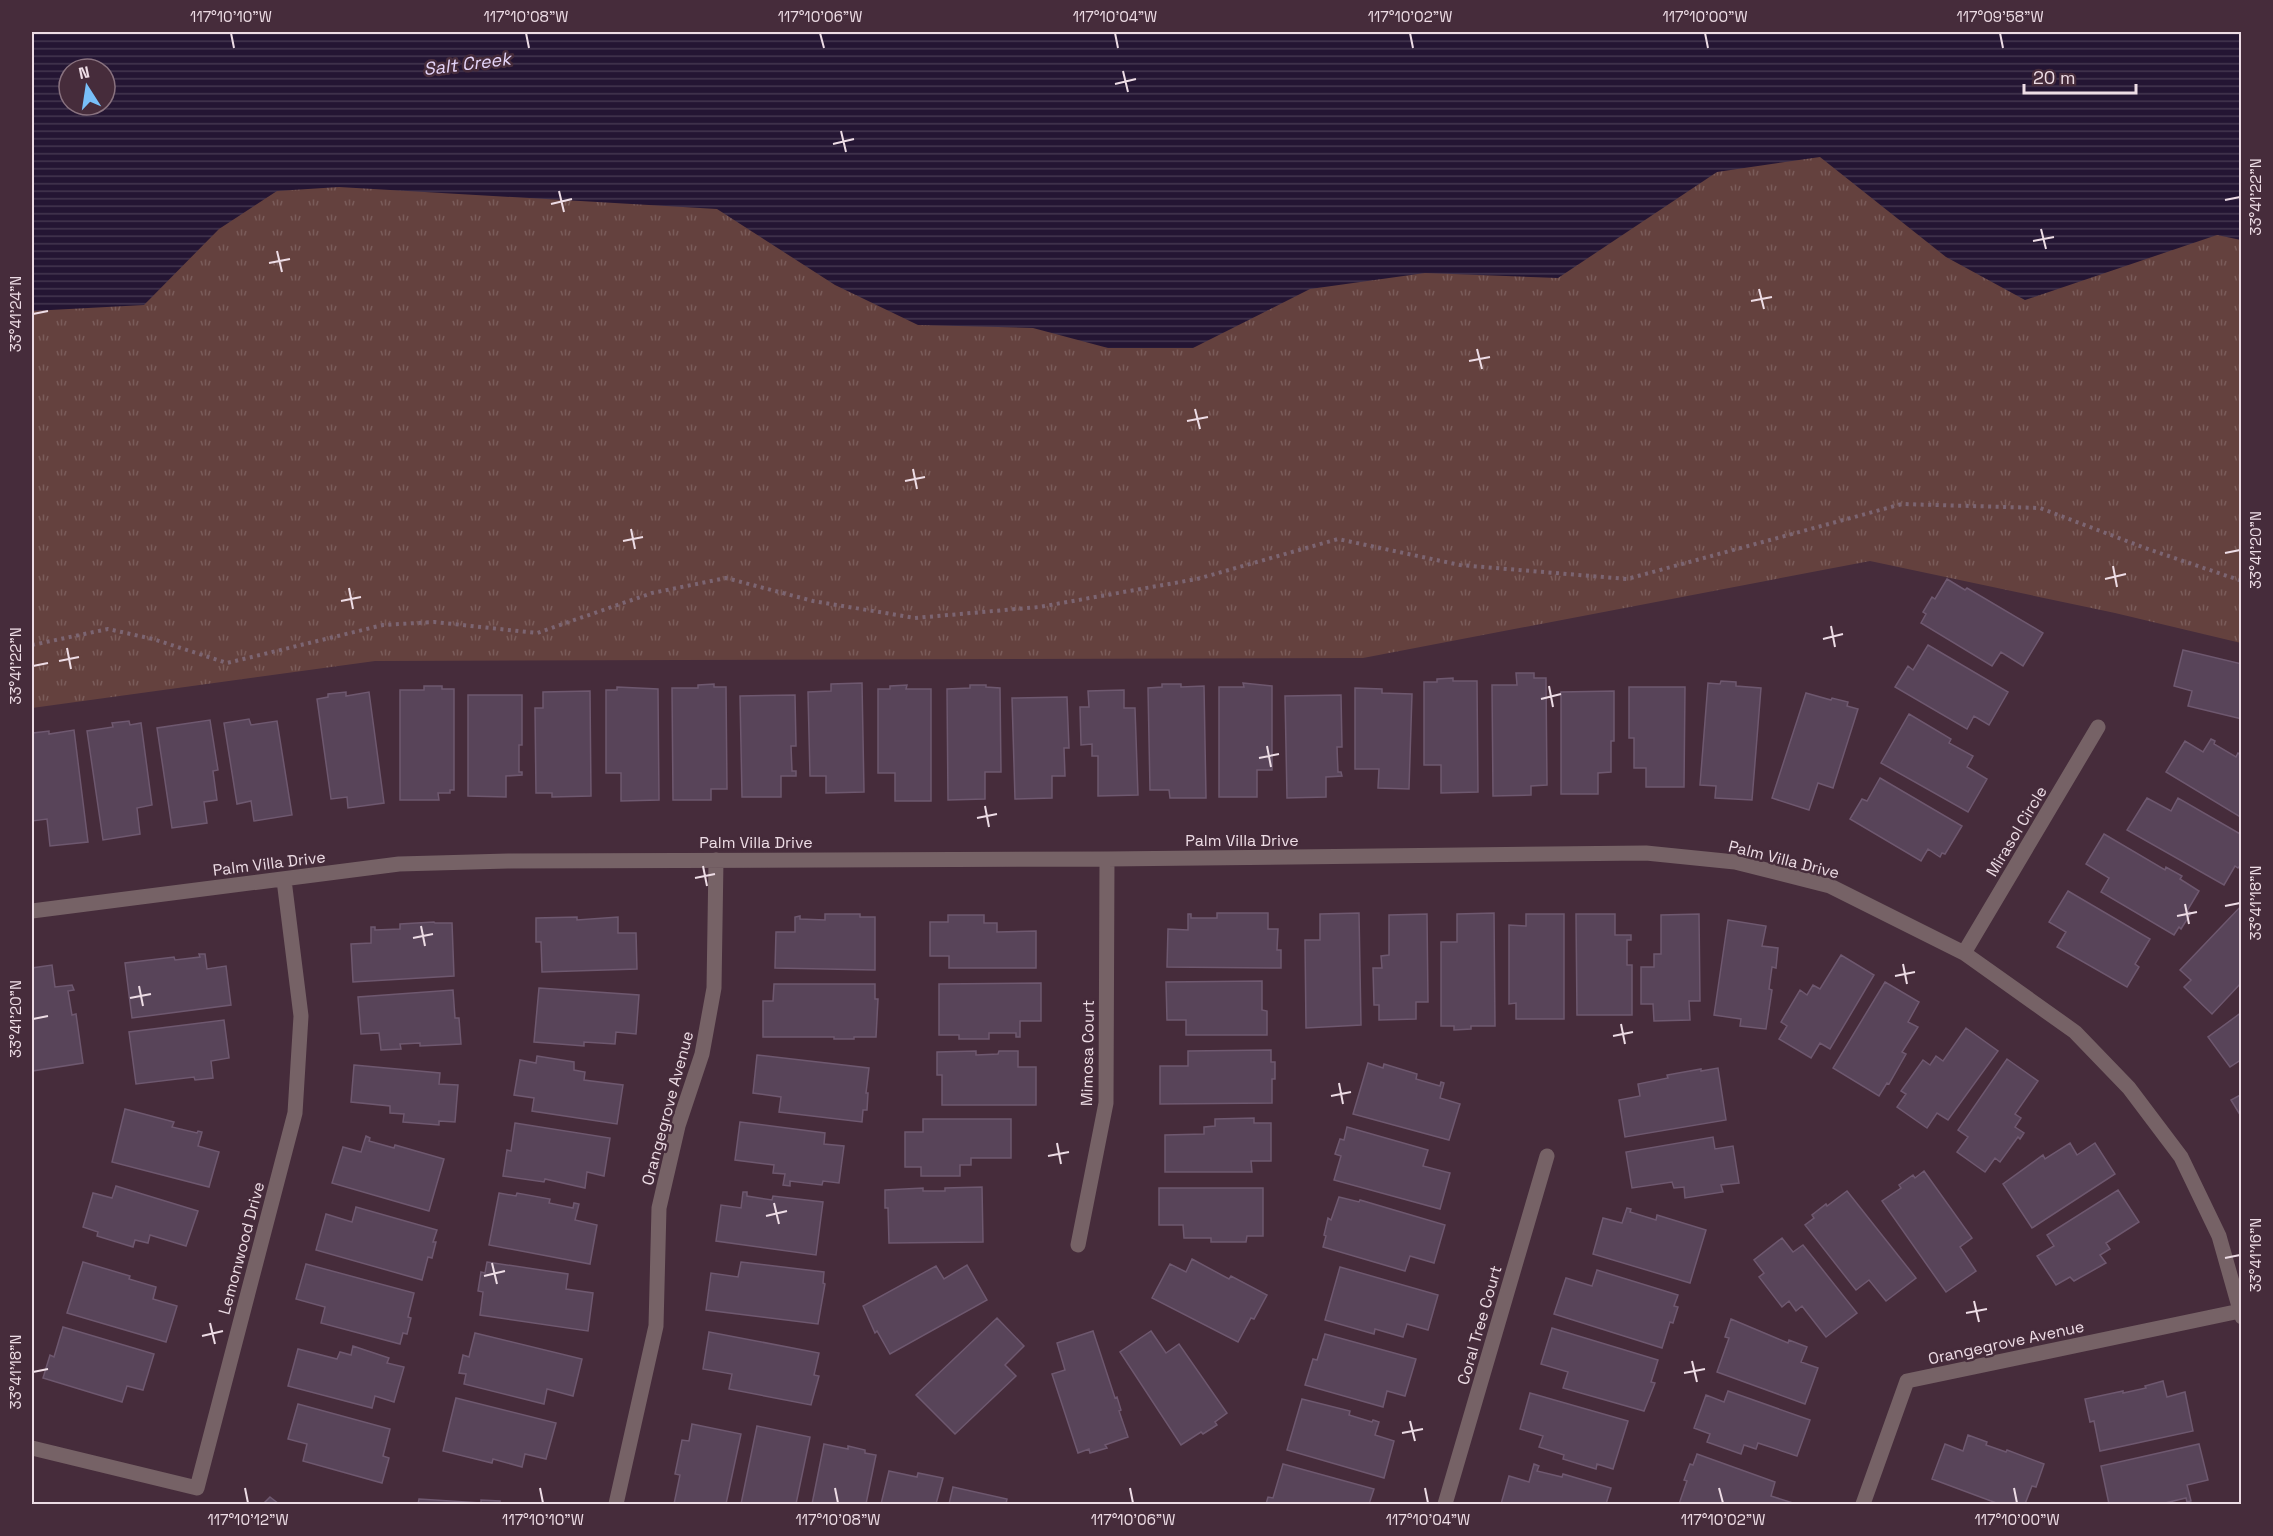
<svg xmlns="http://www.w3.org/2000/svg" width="2273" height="1536" font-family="'Space Grotesk',sans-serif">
<defs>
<pattern id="grass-tufts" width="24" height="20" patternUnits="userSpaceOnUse" patternTransform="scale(1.5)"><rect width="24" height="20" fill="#64413e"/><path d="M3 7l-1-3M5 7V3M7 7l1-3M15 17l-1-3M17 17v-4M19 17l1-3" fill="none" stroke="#7a5c5a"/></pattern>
<pattern id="water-rules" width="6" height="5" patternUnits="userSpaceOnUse" patternTransform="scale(1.5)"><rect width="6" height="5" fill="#241533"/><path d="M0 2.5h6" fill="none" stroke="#443650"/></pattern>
</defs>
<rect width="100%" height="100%" fill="#462c3b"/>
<path fill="url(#grass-tufts)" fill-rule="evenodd" d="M32,32H2241V643L2115,613L1870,561L1363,658L375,661L32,708ZM69,69H105V105H69Z"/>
<path fill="url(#water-rules)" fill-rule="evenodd" d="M32,32H2241V240L2217,235L2025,300L1946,257L1820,157L1717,172L1558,278L1425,273L1310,289L1193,348H1108L1033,328L918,325L835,285L717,209L339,187L277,191L219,229L144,305L32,311ZM69,69H105V105H69Z"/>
<path fill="#584459" stroke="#6e586f" stroke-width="1.5" d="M1947,579L1965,590L1967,588L2043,633L2023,666L2001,652L1992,666L1921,623L1926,614L1923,612L1932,597L1935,599Z
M1928,645L2008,692L1989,725L1974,716L1967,729L1895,687L1908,666L1913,670Z
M2183,650L2242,664V719L2188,706L2192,691L2174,686Z
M1516,673H1534V678H1546L1547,785L1531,786V795L1493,796L1492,685H1517Z
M1453,678V681H1477L1478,792L1441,793V765H1424V682H1437V679Z
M1721,681L1736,682V686L1761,688L1752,800L1715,798L1716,786L1700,785L1708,683L1720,684Z
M862,683L864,792L826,793V776H810L808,692L831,691V684Z
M1243,683L1272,686V770H1257V797H1219V687H1244Z
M714,684V687H726L727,789H711V800H673L672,688H698V685Z
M1162,684H1181V687L1204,686L1206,798H1170L1169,790H1150L1148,688L1162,687Z
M907,685L906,689H931V801H895V773H878V689H890V686Z
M970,685H986V687L1000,688L1001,772H985V799L948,800L947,689L970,688Z
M424,686H442V689H454V790H450V793H438L439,800H400V690H424Z
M617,687L658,689L659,800L621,801V773H606V690H617Z
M1629,687H1685L1684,787H1646V768H1634V738H1629Z
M1355,688L1382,689V693L1412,694L1409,789L1378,788L1379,769H1355Z
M1124,690V708H1135L1138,795L1098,796V756H1092V744L1081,745L1080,707H1089L1088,691Z
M590,691L591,796L552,797V793H536L535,708H543V692Z
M1614,691V741H1611V772L1598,773V794H1561V692Z
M346,692V696L369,692L384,803L348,808L347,797L331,799L317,699L328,697V694Z
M1806,693L1831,700L1832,698L1848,702L1847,706L1858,709L1833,788L1818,783L1809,810L1772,798Z
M468,695H522V745H519V772H522V775L506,776V797L468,796Z
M795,695L796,746H791L792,771H796V776H781V797H742L740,696Z
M1341,695L1342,747H1337L1338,772H1341L1342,776L1326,777V797L1287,798L1285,696Z
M1067,697L1069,748H1064L1065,776H1052V798L1015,799L1012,698Z
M1909,714L1951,739L1949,743L1973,756L1967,767L1987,779L1968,812L1881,763Z
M249,719L251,725L277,721L292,815L254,821L251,801L237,804L224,723Z
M210,720L218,770L213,771L217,800L204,802L207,823L172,828L157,728Z
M129,721L130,725L141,723L152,805L137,808L140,834L103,840L87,731L113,727L112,723Z
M74,730L88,842L50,846L47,819L32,821V737L33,733L49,731V734Z
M2211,739L2215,741L2214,744L2236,757L2238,753L2242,755V818L2166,772L2185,741L2203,752Z
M1880,778L1962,826L1945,854L1942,853L1940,857L1928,849L1921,861L1850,819L1862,799L1867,801Z
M2147,798L2171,811L2178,798L2242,835V863L2238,868L2235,866L2224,885L2127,830Z
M2104,834L2165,870L2166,867L2182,876L2180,879L2199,891L2187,911L2191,913L2181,929L2179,927L2174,935L2101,892L2109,878L2086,864Z
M2068,891L2150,939L2135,964L2139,967L2127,987L2057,947L2066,932L2049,922Z
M2242,905V982L2212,1014L2184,987L2191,980L2180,970Z
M1217,913H1268V929H1278L1277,950H1281V968L1167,967L1168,929L1188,930V914H1191V918H1217Z
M1359,913L1361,1025L1306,1028L1305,940H1320V914Z
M1494,913L1495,1026H1471V1029L1454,1030V1026H1441V942H1457V914Z
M825,914H860V917H875V970L775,968L776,932H795V917L800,916V919L825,920Z
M1427,914L1428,1002H1416V1019L1379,1020V1005H1374L1373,968H1382L1381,956L1389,955V915Z
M1526,914H1564V1019H1516V1003L1509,1004V925L1526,926Z
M1576,914H1615V935H1631V940H1627V965H1632V1015H1577Z
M1699,914L1700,1001H1689L1690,1020L1654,1021L1653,1004H1641V967H1654V954H1661V915Z
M948,915H984V923H997V932L1036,931V968H949V956H930V922H948Z
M577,917V920L618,917V933H636L637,969L542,972L541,942H536V918Z
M1728,920L1766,926L1762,946L1778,948L1776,968L1772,967L1769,989L1772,990L1766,1029L1740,1026L1741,1019L1714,1015Z
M434,922L435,923H452L454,976L353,982L351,944L371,943V927H375V930L400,929V924Z
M199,954H205L207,969L226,966L231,1005L132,1018L125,963L174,957L175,960L200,957Z
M1841,955L1874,975L1830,1049L1820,1043L1811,1058L1779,1039L1787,1026L1781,1022L1800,990L1807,995L1813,985L1820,989Z
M52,965L55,987L72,985L74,990L68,991L72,1015L76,1014L83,1063L32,1071V968Z
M1262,981V1010L1267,1011V1035H1186V1020H1167L1166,982Z
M1885,982L1919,1002L1908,1022L1918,1027L1902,1052L1906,1054L1889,1084L1887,1083L1879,1096L1833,1068Z
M1041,983V1021H1020V1037H1016V1033H989V1039H959V1035H939V984Z
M774,984H875V999H878L876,1037H854V1039H834V1037H763V1001H773Z
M539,988L639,995L636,1034L616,1032L615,1044L584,1042V1046L534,1042Z
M453,990L455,1018H459L461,1044L420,1046V1043L400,1044L401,1049L381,1050L379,1033L361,1034L358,997Z
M2242,1012V1059L2230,1067L2208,1037Z
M224,1020L229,1058L211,1061L213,1078L195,1080L194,1077L136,1084L129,1032Z
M1966,1028L1998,1051L1948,1120L1937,1113L1927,1128L1897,1107L1906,1094L1901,1091L1923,1060L1930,1065L1936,1056L1943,1061Z
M1271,1050V1062H1275V1079H1272V1103L1160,1104V1066H1188V1051Z
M976,1051V1055L998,1054L999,1051H1018V1067H1036V1105H942V1075H937V1052Z
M757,1055L869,1068L866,1093H868L867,1110H863L862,1122L779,1112L781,1097L753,1093Z
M537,1056L574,1062V1070L585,1072L584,1080L623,1085L617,1124L532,1111L534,1098L514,1095L520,1060L536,1063Z
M2007,1059L2038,1081L2015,1114L2021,1118L2015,1127L2024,1133L2020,1139L2018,1137L2000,1162L1995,1158L1985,1172L1957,1152L1968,1137L1958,1130Z
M1368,1063L1383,1068L1384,1064L1417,1074L1416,1079L1440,1086L1441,1082L1444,1083L1440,1098L1460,1104L1449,1140L1353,1114Z
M354,1065L440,1073L439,1084L458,1085L455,1122L439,1121V1125L403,1122L404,1114L390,1113V1106L351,1102Z
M1718,1068L1726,1120L1625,1137L1619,1100L1640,1096L1638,1084L1668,1078L1667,1075L1701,1069V1071Z
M2242,1094V1118L2231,1100Z
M125,1109L174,1122L172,1127L197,1133L198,1131L202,1132L198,1146L219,1152L209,1187L112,1162Z
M1254,1118V1123H1271V1161H1251L1252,1172H1165V1135L1204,1134V1127L1215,1126V1119Z
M923,1119H1011V1158H971V1165H960V1176H921V1167H905V1132H923Z
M740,1122L825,1133L824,1144L844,1146L839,1183L823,1181L822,1185L790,1181V1186L783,1185L785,1174L773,1173L774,1165L735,1160Z
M515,1123L610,1138L604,1176L587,1172L585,1188L545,1179L544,1182L503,1176L507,1150L511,1151Z
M1347,1127L1428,1150L1423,1166L1450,1173L1440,1209L1334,1180L1341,1156L1335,1154L1340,1139L1344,1140Z
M366,1136L370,1138L369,1141L394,1148L395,1145L444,1159L429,1211L332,1183L343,1147L361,1152Z
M1713,1137L1715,1149L1733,1146L1739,1183L1721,1185L1723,1192L1685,1198L1684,1187L1674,1188L1672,1182L1632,1188L1626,1152Z
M2070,1143L2077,1155L2095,1143L2115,1174L2032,1228L2003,1184L2043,1155L2045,1159Z
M1924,1171L1972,1238L1960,1247L1976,1271L1946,1292L1882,1201L1901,1188L1899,1185L1913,1175L1915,1178Z
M116,1186L198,1211L186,1246L150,1235L148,1243L135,1240L133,1247L97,1236L98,1232L83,1227L93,1193L112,1198Z
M982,1187L983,1242L889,1243L888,1208H885V1190L923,1188V1191H945V1188Z
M1159,1188H1263V1236H1247L1246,1242H1211V1238H1184L1183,1225H1159Z
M2118,1190L2139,1222L2106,1243L2110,1249L2100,1255L2106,1263L2074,1281L2070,1277L2056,1285L2037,1256L2054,1246L2047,1235Z
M1847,1191L1916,1278L1886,1301L1869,1280L1856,1290L1805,1225L1814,1218L1812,1215L1826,1204L1827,1206Z
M743,1192H747V1196L772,1200L773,1196L823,1202L816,1255L716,1241L721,1205L741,1208Z
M499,1193L516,1196L517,1193L550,1199L549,1203L573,1208L574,1203L579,1204L575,1220L597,1225L590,1264L489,1245Z
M1339,1197L1359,1202L1360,1200L1445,1225L1434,1263L1410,1256L1405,1271L1323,1247L1326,1236L1324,1235L1328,1218L1331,1220Z
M356,1207L437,1230L433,1242H436L432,1258L428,1257L422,1280L316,1250L326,1214L352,1222Z
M1627,1208L1631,1209L1630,1212L1656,1220L1657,1215L1706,1230L1690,1283L1593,1254L1603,1218L1622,1223Z
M1782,1238L1793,1252L1803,1245L1857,1313L1826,1337L1802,1306L1796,1311L1789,1301L1782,1307L1759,1277L1764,1273L1754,1260Z
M1192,1259L1229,1279L1231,1276L1267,1295L1254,1319L1251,1318L1238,1342L1152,1298L1170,1264L1186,1272Z
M83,1262L130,1276L129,1279L156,1287L153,1299L177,1306L166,1342L67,1313Z
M487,1262L568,1274L566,1289L593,1293L588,1331L480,1315L483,1292L478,1291L481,1272L485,1273Z
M741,1262L824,1272L823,1283L825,1284L818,1324L706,1310L711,1273L738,1277Z
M306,1264L414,1293L408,1317L411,1318L407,1334L403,1333L400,1344L321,1323L325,1307L296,1299Z
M967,1265L987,1300L890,1354L877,1331L875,1333L863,1306L936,1266L944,1279Z
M1340,1267L1438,1295L1428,1330L1407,1324L1403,1337L1375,1329L1374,1334L1325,1320Z
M1597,1270L1678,1295L1674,1306L1678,1307L1673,1323L1670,1322L1662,1348L1554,1314L1566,1278L1592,1286Z
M997,1318L1024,1346L1005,1365L1016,1376L955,1434L916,1395Z
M1731,1319L1788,1343L1789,1340L1807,1347L1801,1362L1818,1368L1805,1404L1717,1372L1729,1338L1725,1337Z
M63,1327L154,1354L143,1390L127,1386L122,1402L43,1378L50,1355L54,1357Z
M1552,1328L1658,1360L1651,1382L1655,1383L1644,1411L1563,1388L1568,1372L1541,1364Z
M1093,1331L1115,1398L1117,1397L1121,1410L1119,1411L1128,1437L1105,1445L1107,1448L1090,1453L1089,1449L1078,1453L1052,1374L1065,1370L1057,1343Z
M1151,1331L1166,1353L1179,1344L1227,1413L1215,1422L1217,1425L1203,1434L1201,1432L1181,1445L1120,1352Z
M709,1332L819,1353L814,1375L819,1376L811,1405L729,1389L732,1374L703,1369Z
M475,1333L582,1359L573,1396L547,1389L544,1404L464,1384L466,1374L459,1373L463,1355L469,1357Z
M1325,1334L1416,1359L1405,1396L1387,1391L1383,1407L1305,1385L1313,1359L1317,1360Z
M353,1346L389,1358L387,1363L404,1367L394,1402L375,1396L372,1408L288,1386L298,1349L337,1359L340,1352L351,1355Z
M2163,1381L2167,1397L2185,1392L2193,1431L2100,1451L2094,1421L2090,1422L2085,1399L2123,1391V1393L2146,1388L2145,1386Z
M1728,1391L1810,1420L1797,1456L1758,1443L1756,1449L1744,1445L1741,1454L1707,1442L1710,1434L1694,1428L1706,1395L1724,1402Z
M1530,1393L1628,1421L1613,1469L1597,1464L1596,1469L1563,1459L1564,1455L1539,1447L1543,1436L1520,1429Z
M456,1398L556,1423L546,1459L525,1454L522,1467L493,1459L492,1463L443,1451Z
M1302,1399L1350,1411L1349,1415L1372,1422L1373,1420L1379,1422L1375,1435L1394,1441L1384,1478L1287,1450Z
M298,1404L390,1429L383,1456L389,1458L382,1483L303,1461L307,1444L288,1439Z
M692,1424L741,1434L726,1504H674L680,1475L675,1474L682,1440L689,1441Z
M757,1426L810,1437L796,1504H741Z
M1968,1435L1987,1442L1986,1445L2006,1452L2007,1450L2044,1464L2036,1487L2032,1486L2025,1504H1999L1932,1479L1945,1444L1963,1451Z
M824,1444L848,1449V1446L865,1450V1453L876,1455L866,1504H812Z
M2199,1444L2208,1480L2187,1485L2191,1501L2187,1502L2186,1498L2161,1504H2109L2101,1466Z
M1697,1454L1775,1482L1771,1496L1796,1504H1679L1687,1481L1684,1480L1690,1464L1693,1465Z
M1283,1464L1374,1489L1369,1504H1266L1268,1497L1273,1498Z
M1534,1464L1539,1466L1537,1471L1562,1477L1563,1474L1611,1488L1606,1504H1501L1509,1476L1529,1482Z
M889,1471L917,1477L918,1473L943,1478L936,1504H881Z
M953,1487L1007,1499L1006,1504H949Z
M270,1497L279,1504H263Z
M419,1499L481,1503V1500L500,1501V1504H418Z"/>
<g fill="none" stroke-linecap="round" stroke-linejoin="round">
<path stroke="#7c6572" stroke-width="4" stroke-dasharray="3 4.5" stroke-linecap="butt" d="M32,645L108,629L153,639L227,663L383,625L434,622L537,633L652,593L726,578L813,601L915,618L1039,607L1197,579L1338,539L1460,565L1627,579L1902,504L2040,508L2145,548L2242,581"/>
<path stroke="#766266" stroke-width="15" d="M32,911L399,864L508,861L1107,859L1646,853L1735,862L1830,886L1964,953L2075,1032L2129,1088L2181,1157L2219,1236L2242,1317
M1964,953L2098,727
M1078,1245L1106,1103L1107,859
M32,1448L197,1488L295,1113L301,1016L284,880
M616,1504L656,1326L659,1208L678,1126L702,1054L714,988L716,860
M1445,1504L1547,1156
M1863,1504L1907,1381L2240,1311"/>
</g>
<path fill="none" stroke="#eddce5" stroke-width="2" d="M231,33L234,48M526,33L529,48M820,33L824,48M1115,33L1118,48M1410,33L1413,48M1705,33L1708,48M2000,33L2003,48M1123,71L1128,92M1115,84L1136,79M841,131L846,152M833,144L854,139M559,191L564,212M2225,200L2240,197M551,204L572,199M2041,229L2046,249M2033,241L2054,237M277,251L282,272M269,263L290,259M1759,289L1764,309M1751,301L1772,297M33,314L48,311M1477,349L1482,369M1469,361L1490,357M1195,409L1200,429M1187,421L1208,417M913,469L917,489M905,481L925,477M631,529L635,549M623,541L643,537M2225,553L2240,550M2113,566L2117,587M2105,579L2126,574M349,588L353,609M341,601L361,597M1831,626L1835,647M1823,639L1843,634M67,648L71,669M59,661L79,657M33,666L48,663M1549,686L1553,707M1541,699L1561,694M1267,746L1271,767M1259,758L1279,754M985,806L989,827M977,818L997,814M703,866L707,886M695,878L715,874M2185,904L2189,924M2225,906L2240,903M2177,916L2197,912M421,926L425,946M413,938L433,934M1903,964L1907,984M1895,976L1915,972M139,986L143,1006M130,998L151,994M33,1019L48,1016M1621,1024L1625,1044M1613,1036L1633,1032M1339,1083L1343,1104M1331,1096L1351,1092M1057,1143L1061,1164M1048,1156L1069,1152M774,1203L779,1224M766,1216L787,1211M2225,1258L2240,1255M492,1263L497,1284M484,1276L505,1271M1974,1301L1979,1322M1966,1313L1987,1309M210,1323L215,1344M202,1336L223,1331M1692,1361L1697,1382M33,1372L48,1369M1684,1373L1705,1369M1410,1421L1415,1441M1402,1433L1423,1429M245,1488L248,1503M540,1488L543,1503M835,1488L838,1503M1130,1488L1133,1503M1425,1488L1428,1503M1719,1488L1723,1503M2014,1488L2017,1503"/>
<g text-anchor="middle" stroke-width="5" stroke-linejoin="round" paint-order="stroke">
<g font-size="16" fill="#eddce5" stroke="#462c3b">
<text transform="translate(2016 831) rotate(-59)" y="6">Mirasol Circle</text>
<text x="1242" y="846">Palm Villa Drive</text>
<text x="756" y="848">Palm Villa Drive</text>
<text transform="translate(1784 859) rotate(14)" y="6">Palm Villa Drive</text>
<text transform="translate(269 863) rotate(-7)" y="6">Palm Villa Drive</text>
<text transform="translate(1087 1053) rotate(-89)" y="6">Mimosa Court</text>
<text transform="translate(667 1108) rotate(-75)" y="6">Orangegrove Avenue</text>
<text transform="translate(241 1248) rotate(-75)" y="6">Lemonwood Drive</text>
<text transform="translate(1479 1325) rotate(-74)" y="6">Coral Tree Court</text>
<text transform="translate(2006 1342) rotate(-12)" y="6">Orangegrove Avenue</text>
</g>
<g font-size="18" font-style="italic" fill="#e5d5fa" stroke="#462c3b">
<text transform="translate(467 64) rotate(-7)" y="6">Salt Creek</text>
</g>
</g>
<rect width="2273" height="1536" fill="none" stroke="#462c3b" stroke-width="66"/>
<g transform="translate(87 87) rotate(348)"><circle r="28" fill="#462c3b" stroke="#89727f" stroke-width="1.5"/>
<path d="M0-4.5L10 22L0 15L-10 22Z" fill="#78bff8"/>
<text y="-9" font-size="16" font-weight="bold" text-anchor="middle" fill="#eddce5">N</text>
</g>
<path d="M2024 84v9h112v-9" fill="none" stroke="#eddce5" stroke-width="3"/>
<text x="2033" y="84" font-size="18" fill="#eddce5" stroke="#462c3b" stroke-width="4.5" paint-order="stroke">20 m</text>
<rect x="33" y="33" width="2207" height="1470" fill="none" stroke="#eddce5" stroke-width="2"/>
<g font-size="15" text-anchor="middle" fill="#eddce5">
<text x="231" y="22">117°10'10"W</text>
<text x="526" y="22">117°10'08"W</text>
<text x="820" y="22">117°10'06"W</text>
<text x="1115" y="22">117°10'04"W</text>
<text x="1410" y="22">117°10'02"W</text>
<text x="1705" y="22">117°10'00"W</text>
<text x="2000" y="22">117°09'58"W</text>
<text transform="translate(2256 197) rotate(-90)" y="5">33°41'22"N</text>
<text transform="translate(16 314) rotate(-90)" y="5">33°41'24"N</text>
<text transform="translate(2256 550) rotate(-90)" y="5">33°41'20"N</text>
<text transform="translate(16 666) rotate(-90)" y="5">33°41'22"N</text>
<text transform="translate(2256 903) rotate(-90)" y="5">33°41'18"N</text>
<text transform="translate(16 1019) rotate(-90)" y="5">33°41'20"N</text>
<text transform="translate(2256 1255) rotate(-90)" y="5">33°41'16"N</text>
<text transform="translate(16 1372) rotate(-90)" y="5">33°41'18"N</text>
<text x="248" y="1525">117°10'12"W</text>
<text x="543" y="1525">117°10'10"W</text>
<text x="838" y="1525">117°10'08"W</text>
<text x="1133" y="1525">117°10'06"W</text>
<text x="1428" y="1525">117°10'04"W</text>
<text x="1723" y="1525">117°10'02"W</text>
<text x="2017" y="1525">117°10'00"W</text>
</g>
</svg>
